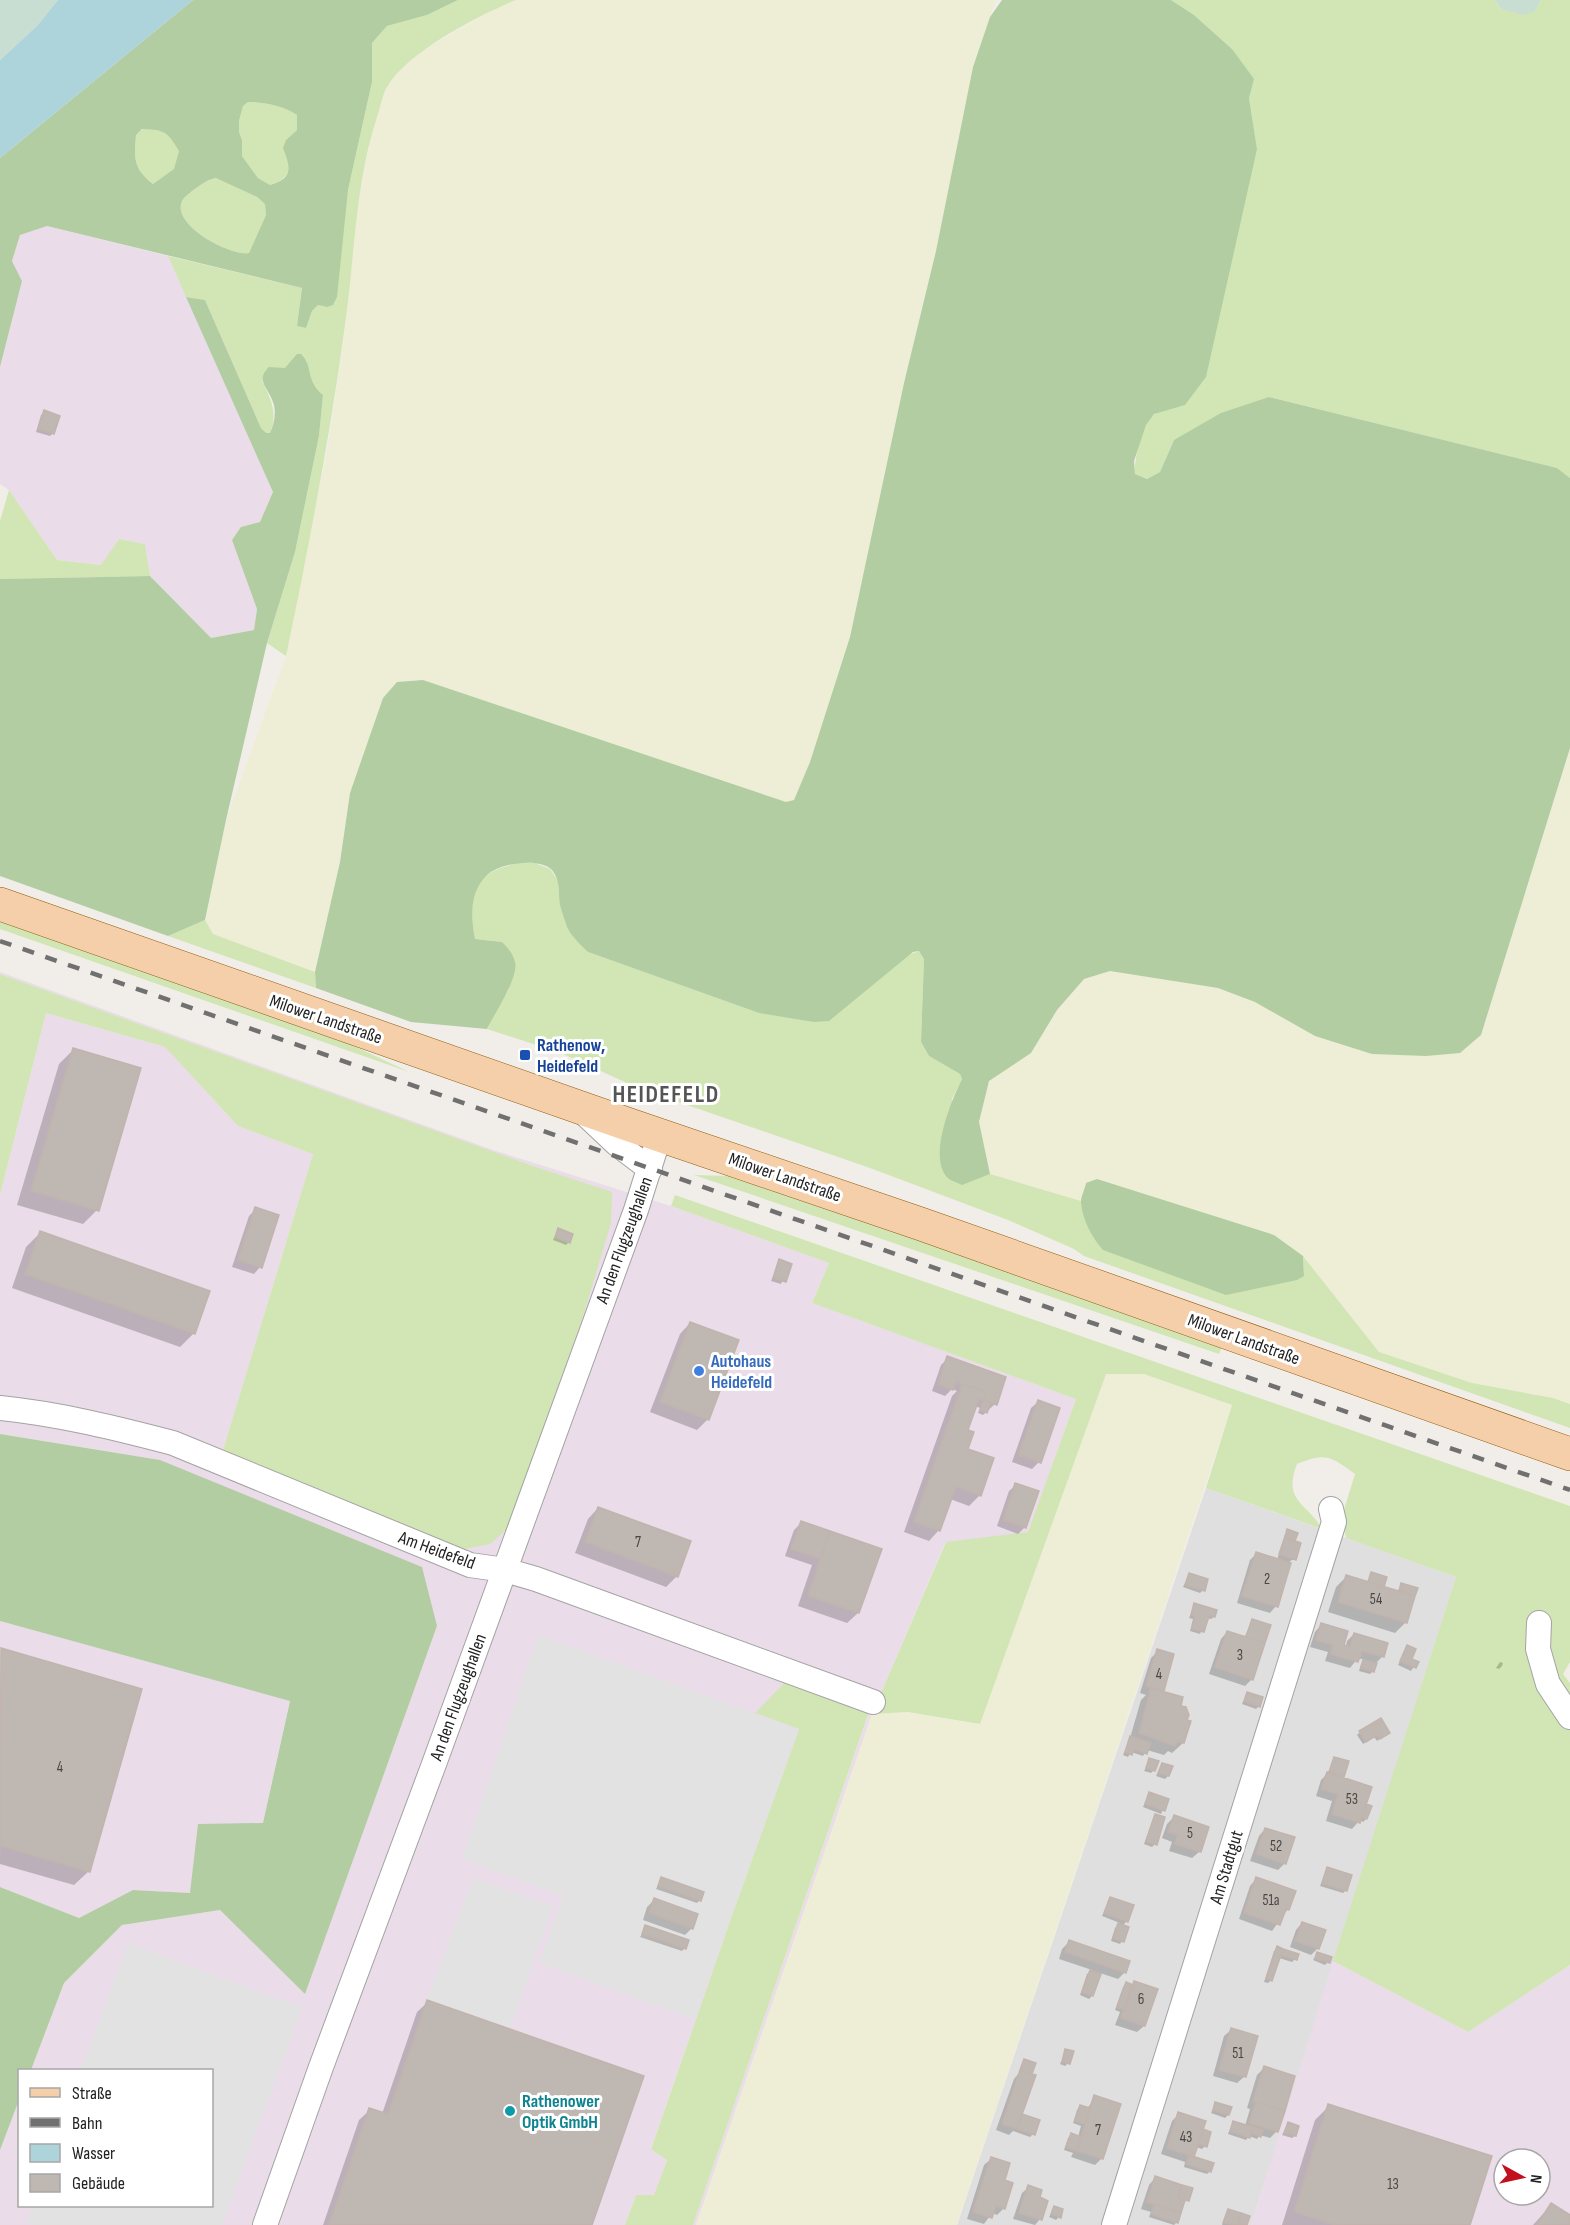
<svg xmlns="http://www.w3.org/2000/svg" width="1570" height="2225" font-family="'Sofia Sans Condensed',sans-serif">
<rect width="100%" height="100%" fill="#f1eee9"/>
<path fill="#e0dfdf" d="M1206,1488L1456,1577L1251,2225H957Z"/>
<path fill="#eadce8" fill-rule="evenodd" d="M47,226L168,256L273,492L260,522L242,527L232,540L257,609L254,630L211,638L150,576L145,544L119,539L102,565L57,560L9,490L0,484V367L22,281L12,261L20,235Z
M0,972L493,1150L671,1206L829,1263L812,1303L1076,1399L1028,1533L945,1543L872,1714L696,2225H693L869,1713L799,1729L729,1924L651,2148L667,2159L654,2196L636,2195L625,2225H0V2150L19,2100L20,2206H212V2070H31L64,1983L122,1925L220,1910L305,1993L437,1626L160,1460L0,1434V1195L46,1013L165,1047L238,1126L313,1154L223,1450L612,1193L492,1152L0,974Z
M0,1621L290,1700L263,1823L190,1893L133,1890L79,1918L0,1887Z
M1333,1961L1468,2032L1570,1965V2225H1251ZM1504,2159H1540V2195H1504Z"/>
<path fill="#eeeed7" d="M516,0H996L973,67L936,251L904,383L850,637L810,762L794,801L786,802L423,680L397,682L350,793L340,862L315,972L213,934L205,921L226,820L286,656L329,440L346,321L357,212L365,167L373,128L388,85L408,61L428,47L498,7Z
M1570,748V1404L1553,1398L1472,1383L1379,1352L1303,1256L1274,1235L1086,1183L1081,1201L990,1174L979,1122L989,1081L1031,1053L1057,1010L1084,979L1110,971L1218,988L1255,1002L1481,1035Z
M1106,1373L1144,1374L1232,1405L957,2225H696L872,1714L908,1712L980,1724Z"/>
<path fill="#d1e6b4" d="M458,0H516C479,15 410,51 389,84C383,92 381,105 378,114C355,182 355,255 345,325C330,436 309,546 286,656L267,643L295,552L319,436L323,395C311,384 309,375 306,360L285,368L262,381C271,399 278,413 270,433L266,434L261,428L205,300L186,297L168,256L302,288L297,326L306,328L312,311L318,305L327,307L348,190L372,82V43L387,26L427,15Z
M1171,0H1495L1501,9L1535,11L1541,0H1570V478L1557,468L1269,397L1174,440L1160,472L1147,479L1135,474C1134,459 1142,425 1153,415C1160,409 1176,408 1185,405L1257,149L1249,98L1232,49L1194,15Z
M248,102C264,102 284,106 297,115V130L286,140C289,162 296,177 270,185L258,178L242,156V140L239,132V121L243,106Z
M143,129C165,130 168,131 179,151L175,169L153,184C133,168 134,158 136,134Z
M217,178L257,197L265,204L266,215L249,253C230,256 171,225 182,201C184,197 189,194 192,191C201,185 206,180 217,178Z
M9,490L57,560L101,565L119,539L145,544L150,576L0,579V521Z
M517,863H535L550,869L558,881L560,904L588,952L759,1013L919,951L924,959L921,1042L929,1056L960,1074L962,1079L952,1099L962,1184L990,1174L1081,1201L1088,1227L1304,1276L1303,1256L1379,1352L1472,1383L1553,1398L1570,1404V1428L1084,1256L1074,1249L1008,1220L870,1168L638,1088L561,1053L487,1029L509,989L502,942L475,939C471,918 468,886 490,873C498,868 508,866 517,863Z
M0,918L335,1037L409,1072L0,929Z
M205,920L213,934L315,972L316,988L168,936Z
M0,974L530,1165L612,1192L611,1223L582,1320L507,1529L490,1544L464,1549L223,1450L313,1154L238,1126L165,1047L46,1013L0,1195Z
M694,1175L728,1176L1223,1344L1219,1354Z
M675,1195L1570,1506V1662L1563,1674L1570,1683V1965L1468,2032L1333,1961L1456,1577L1346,1538L1342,1516L1355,1474C1331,1456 1325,1452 1297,1464C1282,1502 1308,1503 1322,1529L1206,1488L1232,1405L1144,1374H1106L980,1724L908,1712L872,1714L946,1542L1028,1532L1076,1399L812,1303L829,1263L671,1206Z
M787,1680L869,1712L693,2225H625L636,2195H654L667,2160L651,2149L729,1924L799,1729L755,1713Z"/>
<path fill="#b2cda2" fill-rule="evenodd" d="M193,0H458L427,15L387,26L372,43V82L348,190L337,297L333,305L327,307L318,305L312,311L306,328L297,326L302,288L47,226L20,235L12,261L22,281L0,367V158ZM248,102C264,102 284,106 297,115V130L286,140L283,148C291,168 293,178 270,185L258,178L242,156V140L239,132V121L243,106ZM142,129C165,130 167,131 179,151L174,169L153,184C133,168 134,158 136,135ZM216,178L257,197L265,204L266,215L249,253C230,256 171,225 182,201C184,197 189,194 192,191C201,185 206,180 216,178Z
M1002,0H1171L1194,15L1232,49L1254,79L1249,98L1257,149L1206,377L1185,405L1154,414L1146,425L1134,461L1135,474L1147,479L1160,472L1174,440L1221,413L1269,397L1557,468L1570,478V748L1481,1035L1460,1053L1426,1056L1372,1054L1315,1036L1255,1002L1218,988L1110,971L1084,979L1057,1010L1031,1053L989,1081L979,1122L990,1174L962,1185C958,1183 952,1181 949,1179C926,1160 952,1099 962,1079L960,1074L929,1056L921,1042L924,959L919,951L913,952L829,1021L814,1022L759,1013L588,952C581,945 571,936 567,927C565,920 562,913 560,905C558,893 561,881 552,870C540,857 499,863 487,875C469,892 471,917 475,939L502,942C508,948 513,954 515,962C519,977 494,1015 487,1029L411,1022L316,988L315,972L340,862L350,793L383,698L397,682L423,680L786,802L794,800L810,762L850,637L904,383L936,251L973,67L990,17Z
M186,297L205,300L261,428L266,433H270C274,424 276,415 274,405C270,389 254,381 269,367L285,368L297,354H301C314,367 304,378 323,395L319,436L295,552L267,643L226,820L205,920L168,936L0,876V579L150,576L211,638L254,630L257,609L232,540L241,527L260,522L273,492Z
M1097,1179L1274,1235L1303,1256L1304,1276L1297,1280L1226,1295L1103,1250C1092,1238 1082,1219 1081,1202C1081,1196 1085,1189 1086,1183Z
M0,1434L160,1460L422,1567L437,1626L305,1994L220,1910L122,1925L64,1983L31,2070H20L19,2100L0,2150V1887L79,1918L133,1890L190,1893L198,1824L263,1823L290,1701L0,1621Z"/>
<path fill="#c8ded2" d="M0,0H58L37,26L0,60Z
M1495,0H1541L1535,11L1523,15L1501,9Z"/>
<path fill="#e2e2e2" d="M538,1635L799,1729L694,2019L539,1963L563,1896L462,1859Z
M473,1878L553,1906L510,2029L427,2000Z
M128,1943L302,2008L222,2225H34L26,2222L32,2206H212V2070H81Z"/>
<path fill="#aed4db" d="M58,0H193L0,158V60L37,26Z"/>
<path fill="#0003" d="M44,412L53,433L50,436L36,432L41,415Z
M73,1050L97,1210L83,1224L17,1205L59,1064Z
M256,1209L260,1267L254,1274L232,1267L249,1216Z
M558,1230L569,1242L566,1245L553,1240Z
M40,1233L194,1333L180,1347L12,1288L26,1247Z
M780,1261L790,1265L781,1284L771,1281Z
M690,1323L708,1419L697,1430L650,1412L680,1334Z
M948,1358L995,1404L983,1415L978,1413L980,1408L975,1406L966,1431V1450L980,1495L969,1506L950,1499L939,1530L929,1541L904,1532L952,1396L957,1391L952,1389L945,1396L932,1391L941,1365Z
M1038,1402L1039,1462L1032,1469L1012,1462L1031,1408Z
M1016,1485L1025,1527L1018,1534L997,1526L1009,1491Z
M598,1508L677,1576L666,1587L575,1553L588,1519Z
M801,1523L880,1550L858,1613L847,1623L798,1606L812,1565L785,1556L794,1530Z
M1288,1531L1293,1542L1295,1559L1290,1561L1276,1606L1270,1613L1237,1603L1250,1560L1256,1554L1277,1560L1285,1534Z
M1372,1574L1383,1588L1397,1592L1402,1584L1416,1589L1406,1622L1395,1633L1328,1612L1336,1587L1346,1577L1367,1583Z
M1189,1575L1203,1590L1200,1593L1183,1587Z
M1195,1604L1214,1617L1211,1619L1207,1618L1200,1634L1190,1631L1193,1619L1189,1618Z
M1252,1621V1679L1245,1686L1209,1674L1221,1639L1227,1632L1244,1638Z
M1321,1625L1342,1646L1346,1647L1347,1641L1354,1634L1383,1656L1375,1664L1373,1671L1370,1674L1359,1671L1361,1664L1365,1660L1358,1658L1350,1668L1325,1661L1328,1652L1310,1647L1315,1632Z
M1407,1647L1410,1659L1417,1662L1411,1671L1398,1665Z
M1,1650L89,1871L74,1885L0,1864Z
M1158,1651L1172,1655L1162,1692L1179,1707L1185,1721L1189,1722L1183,1743L1172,1753L1168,1751L1164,1755L1147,1750L1143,1756L1131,1752L1128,1757L1123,1755L1130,1738L1141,1700L1146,1695L1140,1693L1151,1658Z
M1500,1662L1503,1663L1502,1666L1499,1669L1496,1668Z
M1247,1694L1259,1706L1256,1709L1242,1704Z
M1360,1732L1388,1733L1377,1741L1374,1737L1363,1744L1357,1735Z
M1335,1758L1347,1762L1342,1778L1365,1805L1366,1819L1363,1822L1360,1820L1352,1829L1326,1821L1332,1801L1316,1796L1321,1780L1328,1773Z
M1150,1760L1154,1770L1151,1773L1144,1771Z
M1162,1764L1168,1776L1165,1779L1156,1776Z
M1149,1793L1167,1800L1161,1814L1143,1807Z
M1156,1816L1155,1844L1152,1847L1144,1844L1153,1819Z
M1174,1817L1207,1828L1199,1852L1192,1858L1169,1851L1172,1842L1162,1838L1167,1824Z
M1265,1829L1285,1863L1278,1870L1250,1861L1259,1836Z
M1327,1869L1346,1890L1343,1893L1320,1886Z
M661,1879L700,1900L697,1903L656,1889Z
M1256,1879L1288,1909L1272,1931L1239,1919L1250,1886Z
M1111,1898L1127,1921L1122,1926V1941L1120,1944L1111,1941L1115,1928L1120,1923L1102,1916Z
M654,1900L692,1928L685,1935L643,1920L647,1907Z
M1302,1923L1318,1948L1311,1955L1290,1947L1296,1930Z
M646,1927L685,1948L682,1951L640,1937Z
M1069,1942L1125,1972L1118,1979L1100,1973L1092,1996L1089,1999L1080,1995L1087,1974L1092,1970L1059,1959L1062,1949Z
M1277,1948L1297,1955L1295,1959L1292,1962L1279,1958L1271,1980L1268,1983L1264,1982L1274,1951Z
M1317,1954L1328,1962L1325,1965L1313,1960Z
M1135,1982L1156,1990L1144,2026L1137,2032L1115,2025L1120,2012L1115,2010L1123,1987L1126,1984L1131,1986Z
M428,2002L590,2225H323L359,2120L370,2110L382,2114L417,2012Z
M1231,2030L1256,2037L1244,2077L1237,2083L1213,2076L1224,2036Z
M1066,2051L1068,2063L1065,2066L1060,2064Z
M1025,2061L1020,2115L1033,2134L1030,2137L1013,2131L1009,2135L996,2130L1014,2079L1020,2072L1022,2064Z
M1264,2068L1293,2077L1277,2131L1270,2138L1260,2135L1257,2139L1249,2136L1246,2140L1228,2134L1233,2122L1245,2126L1250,2109L1247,2108L1257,2075Z
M1095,2097L1102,2158L1095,2165L1071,2157L1073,2153L1064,2150L1068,2138L1071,2135L1078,2137L1081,2126L1073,2123L1077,2110L1080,2107L1087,2109Z
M1215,2104L1228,2115L1225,2118L1211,2113Z
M1329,2106L1469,2225H1282L1315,2120Z
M1179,2114L1200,2135L1204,2131L1205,2146L1202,2149L1196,2147L1193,2156L1210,2171L1207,2174L1184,2167L1185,2162L1161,2154L1172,2121Z
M1288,2124L1295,2136L1292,2138L1282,2135Z
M991,2159L1003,2181L1004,2208L997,2215L992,2213L984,2224L967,2219L984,2165Z
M1155,2178L1171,2197L1186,2202L1183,2203L1177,2222L1174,2225L1149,2217L1151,2212L1141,2209L1149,2185Z
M1029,2187L1038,2198L1040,2219L1035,2225L1013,2219L1022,2193Z
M1551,2205L1570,2217V2225H1533Z
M1054,2208L1059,2217L1056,2220L1049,2217Z
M1228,2210L1248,2217L1245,2225H1222Z"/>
<path fill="#bfb7b2" stroke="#c2b4ad" stroke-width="1.5" d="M44,410L60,416L54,434L38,429Z
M73,1048L141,1068L99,1211L31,1191Z
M255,1207L279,1215L262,1268L238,1260Z
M558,1228L573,1234L570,1243L555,1237Z
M40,1231L210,1291L195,1334L25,1274Z
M779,1259L792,1264L786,1282L773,1278Z
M690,1322L739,1340L709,1420L660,1402Z
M947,1356L1006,1377L997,1405L983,1400L986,1392L956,1382L953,1390L938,1384Z
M962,1384L986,1392L983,1400L979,1399L968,1430L974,1432L968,1449L994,1458L981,1496L956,1487L940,1531L914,1522Z
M983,1400L991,1403L987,1413L980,1410Z
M1038,1400L1060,1408L1041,1463L1018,1455Z
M1015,1483L1039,1491L1026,1528L1003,1520Z
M598,1507L691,1541L678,1577L585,1542Z
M801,1521L830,1531L820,1559L791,1549Z
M1287,1529L1298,1533L1295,1541L1285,1537Z
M830,1531L882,1549L859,1613L808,1596Z
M1285,1537L1301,1543L1296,1560L1279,1554Z
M1256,1552L1291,1563L1278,1607L1242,1596Z
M1371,1572L1387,1577L1384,1587L1368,1582Z
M1189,1573L1208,1579L1205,1591L1185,1585Z
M1346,1575L1415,1596L1407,1623L1338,1602Z
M1401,1583L1418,1588L1415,1596L1399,1591Z
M1194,1603L1217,1610L1215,1617L1209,1616L1204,1632L1192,1629L1195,1616L1191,1615Z
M1252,1619L1271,1625L1265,1643L1246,1637Z
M1321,1623L1348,1631L1344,1645L1350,1647L1354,1633L1388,1643L1384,1657L1362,1651L1358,1662L1331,1654L1333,1645L1316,1640Z
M1227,1631L1265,1643L1253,1680L1215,1667Z
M1407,1645L1416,1649L1412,1659L1419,1662L1416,1668L1400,1661Z
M1,1648L142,1689L90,1872L0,1846Z
M1157,1649L1174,1654L1164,1691L1146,1686Z
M1363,1660L1377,1663L1374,1672L1361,1668Z
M1151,1688L1183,1697L1181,1706L1186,1707L1189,1715L1187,1720L1191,1721L1184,1743L1178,1741L1175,1746L1139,1733Z
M1247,1692L1263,1697L1260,1707L1244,1701Z
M1381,1718L1390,1733L1380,1739L1377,1735L1366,1742L1359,1731Z
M1130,1736L1151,1743L1147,1754L1134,1749L1132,1755L1125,1752Z
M1334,1757L1349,1761L1344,1777L1329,1772Z
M1149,1758L1159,1761L1155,1771L1146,1768Z
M1162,1763L1173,1766L1169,1776L1158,1773Z
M1327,1772L1372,1787L1360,1823L1332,1814L1338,1794L1321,1789Z
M1149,1792L1169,1799L1165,1811L1145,1804Z
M1366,1804L1372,1806L1367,1819L1362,1818Z
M1155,1814L1165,1817L1157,1845L1146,1841Z
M1174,1815L1209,1827L1201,1852L1175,1844L1178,1835L1168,1832Z
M1265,1828L1295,1837L1286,1864L1256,1854Z
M1327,1867L1352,1875L1347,1891L1322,1883Z
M661,1877L704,1892L701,1901L658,1886Z
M1256,1877L1296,1891L1289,1910L1286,1909L1280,1925L1244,1913Z
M1110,1897L1134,1905L1128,1922L1104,1913Z
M654,1898L698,1914L693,1929L649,1913Z
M1302,1922L1326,1930L1319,1949L1295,1941Z
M1118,1923L1129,1927L1124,1942L1113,1938Z
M645,1925L689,1940L686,1949L642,1934Z
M1069,1940L1130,1961L1126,1973L1065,1952Z
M1277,1946L1283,1949L1272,1981L1266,1979Z
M1283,1949L1299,1954L1297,1960L1281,1955Z
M1317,1952L1332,1957L1330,1963L1315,1958Z
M1090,1970L1101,1974L1093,1996L1082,1992Z
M1134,1981L1158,1989L1145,2026L1121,2018Z
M1126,1982L1133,1985L1125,2010L1117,2007Z
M427,2000L644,2076L592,2225H329L369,2108L388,2114Z
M1231,2028L1258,2036L1246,2077L1219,2070Z
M1065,2049L1074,2051L1070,2064L1062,2062Z
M1024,2059L1036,2063L1032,2074L1020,2070Z
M1264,2066L1295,2076L1285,2111L1253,2101Z
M1020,2070L1036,2075L1017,2129L1002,2124Z
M1094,2095L1121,2104L1103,2159L1077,2151Z
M1215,2102L1232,2107L1229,2115L1213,2110Z
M1256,2102L1285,2111L1278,2132L1249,2123Z
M1328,2104L1492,2156L1470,2225H1335L1294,2212Z
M1080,2105L1090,2108L1085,2124L1075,2121Z
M1178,2112L1206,2121L1194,2157L1167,2148Z
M1022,2114L1040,2120L1035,2135L1017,2129Z
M1233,2121L1253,2127L1250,2138L1230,2131Z
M1288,2122L1299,2126L1296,2136L1284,2133Z
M1253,2127L1263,2130L1261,2137L1251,2133Z
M1203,2129L1211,2132L1207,2147L1199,2144Z
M1071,2133L1081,2137L1077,2151L1066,2147Z
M1189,2155L1214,2163L1211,2172L1186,2164Z
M991,2157L1010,2163L1005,2180L1013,2183L1005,2209L996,2206L992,2218L973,2212Z
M1155,2176L1182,2185L1178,2198L1185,2200L1181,2213L1147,2202Z
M1028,2185L1042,2190L1040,2197L1048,2201L1042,2220L1019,2213Z
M1182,2185L1193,2188L1189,2201L1178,2198Z
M1551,2203L1570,2215V2225H1537Z
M1154,2205L1181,2213L1178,2223L1151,2214Z
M1054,2206L1063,2209L1061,2218L1051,2214Z
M1228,2209L1241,2213L1238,2225L1223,2223Z
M1241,2213L1250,2216L1247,2225L1238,2224Z"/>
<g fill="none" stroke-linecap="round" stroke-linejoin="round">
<defs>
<path id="minor" d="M583,1112L617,1144L650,1169
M0,1408C59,1414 116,1428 173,1443L470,1565L505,1570L536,1579L873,1702
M1539,1623L1538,1649L1548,1684L1570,1717
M265,2225L321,2067L434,1764L636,1210L660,1134
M1114,2225L1334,1522L1331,1509"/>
<path id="primary" d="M0,904L630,1125L921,1224L1570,1454"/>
</defs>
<use href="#minor" stroke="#a3a3a3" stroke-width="26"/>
<use href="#primary" stroke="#935b0c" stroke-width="34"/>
<use href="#minor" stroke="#fff" stroke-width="24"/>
<use href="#primary" stroke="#f5cfaa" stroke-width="33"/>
<path stroke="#707070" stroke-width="4.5" stroke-dasharray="12 12" stroke-linecap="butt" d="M0,941L1570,1490"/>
</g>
<rect fill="#1a4fb4" stroke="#fff" stroke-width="2" x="519" y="1049" width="12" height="12" rx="3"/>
<circle fill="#3f7fe0" stroke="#fff" stroke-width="2" cx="699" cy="1371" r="6"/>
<circle fill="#0f9aa8" stroke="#fff" stroke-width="2" cx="510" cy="2111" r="6"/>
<g text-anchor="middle" stroke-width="6" stroke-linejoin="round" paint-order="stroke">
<g font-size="15" fill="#494746">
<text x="638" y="1547">7</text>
<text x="1267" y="1584">2</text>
<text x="1376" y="1604">54</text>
<text x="1240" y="1660">3</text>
<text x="1159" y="1679">4</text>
<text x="60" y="1772">4</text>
<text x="1352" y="1804">53</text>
<text x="1190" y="1838">5</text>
<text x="1276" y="1851">52</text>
<text x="1271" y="1905">51a</text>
<text x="1141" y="2004">6</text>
<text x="1238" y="2058">51</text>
<text x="1098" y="2135">7</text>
<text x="1186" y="2142">43</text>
<text x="1393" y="2189">13</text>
</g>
<g font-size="18" fill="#222" stroke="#fff">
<text transform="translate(326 1019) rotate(19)" y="6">Milower Landstraße</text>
<text transform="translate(785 1177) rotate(19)" y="6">Milower Landstraße</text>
<text transform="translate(624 1240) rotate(-70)" y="6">An den Flugzeughallen</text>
<text transform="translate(1244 1339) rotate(20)" y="6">Milower Landstraße</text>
<text transform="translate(437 1550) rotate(20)" y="6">Am Heidefeld</text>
<text transform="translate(458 1697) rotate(-70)" y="6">An den Flugzeughallen</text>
<text transform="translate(1226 1867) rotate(-73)" y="6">Am Stadtgut</text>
</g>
<g font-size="18" font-weight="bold" fill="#164399" stroke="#fff" text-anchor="start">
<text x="537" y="1051">Rathenow,<tspan x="537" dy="21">Heidefeld</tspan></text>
</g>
<g font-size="18" font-weight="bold" fill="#366cbe" stroke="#fff" text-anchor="start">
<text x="711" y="1367">Autohaus<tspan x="711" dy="21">Heidefeld</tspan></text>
</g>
<g font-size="18" font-weight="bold" fill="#0d838f" stroke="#fff" text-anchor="start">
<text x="522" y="2107">Rathenower<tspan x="522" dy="21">Optik GmbH</tspan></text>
</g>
<g font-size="24" font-weight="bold" letter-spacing="1.5" fill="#555" stroke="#fff">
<text x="666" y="1102">HEIDEFELD</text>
</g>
</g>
<rect x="18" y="2069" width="195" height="138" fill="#ffffff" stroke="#a7a7a7" stroke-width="1.5"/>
<rect x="30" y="2088" width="30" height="9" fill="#f5cfaa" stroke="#a7a7a7" stroke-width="1.5"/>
<text x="72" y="2099" font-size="18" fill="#222222">Straße</text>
<rect x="30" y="2118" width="30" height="9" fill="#707070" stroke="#a7a7a7" stroke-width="1.5"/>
<text x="72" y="2129" font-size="18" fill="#222222">Bahn</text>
<rect x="30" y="2144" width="30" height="18" fill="#aed4db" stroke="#a7a7a7" stroke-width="1.5"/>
<text x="72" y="2159" font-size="18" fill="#222222">Wasser</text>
<rect x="30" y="2174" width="30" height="18" fill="#bfb7b2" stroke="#a7a7a7" stroke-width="1.5"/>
<text x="72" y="2189" font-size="18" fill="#222222">Gebäude</text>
<g transform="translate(1522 2177) rotate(98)"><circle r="28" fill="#ffffff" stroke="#a7a7a7" stroke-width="1.5"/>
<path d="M0-4.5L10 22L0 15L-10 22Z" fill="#c3101f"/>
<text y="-9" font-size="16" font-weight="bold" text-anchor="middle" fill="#222222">N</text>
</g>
</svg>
